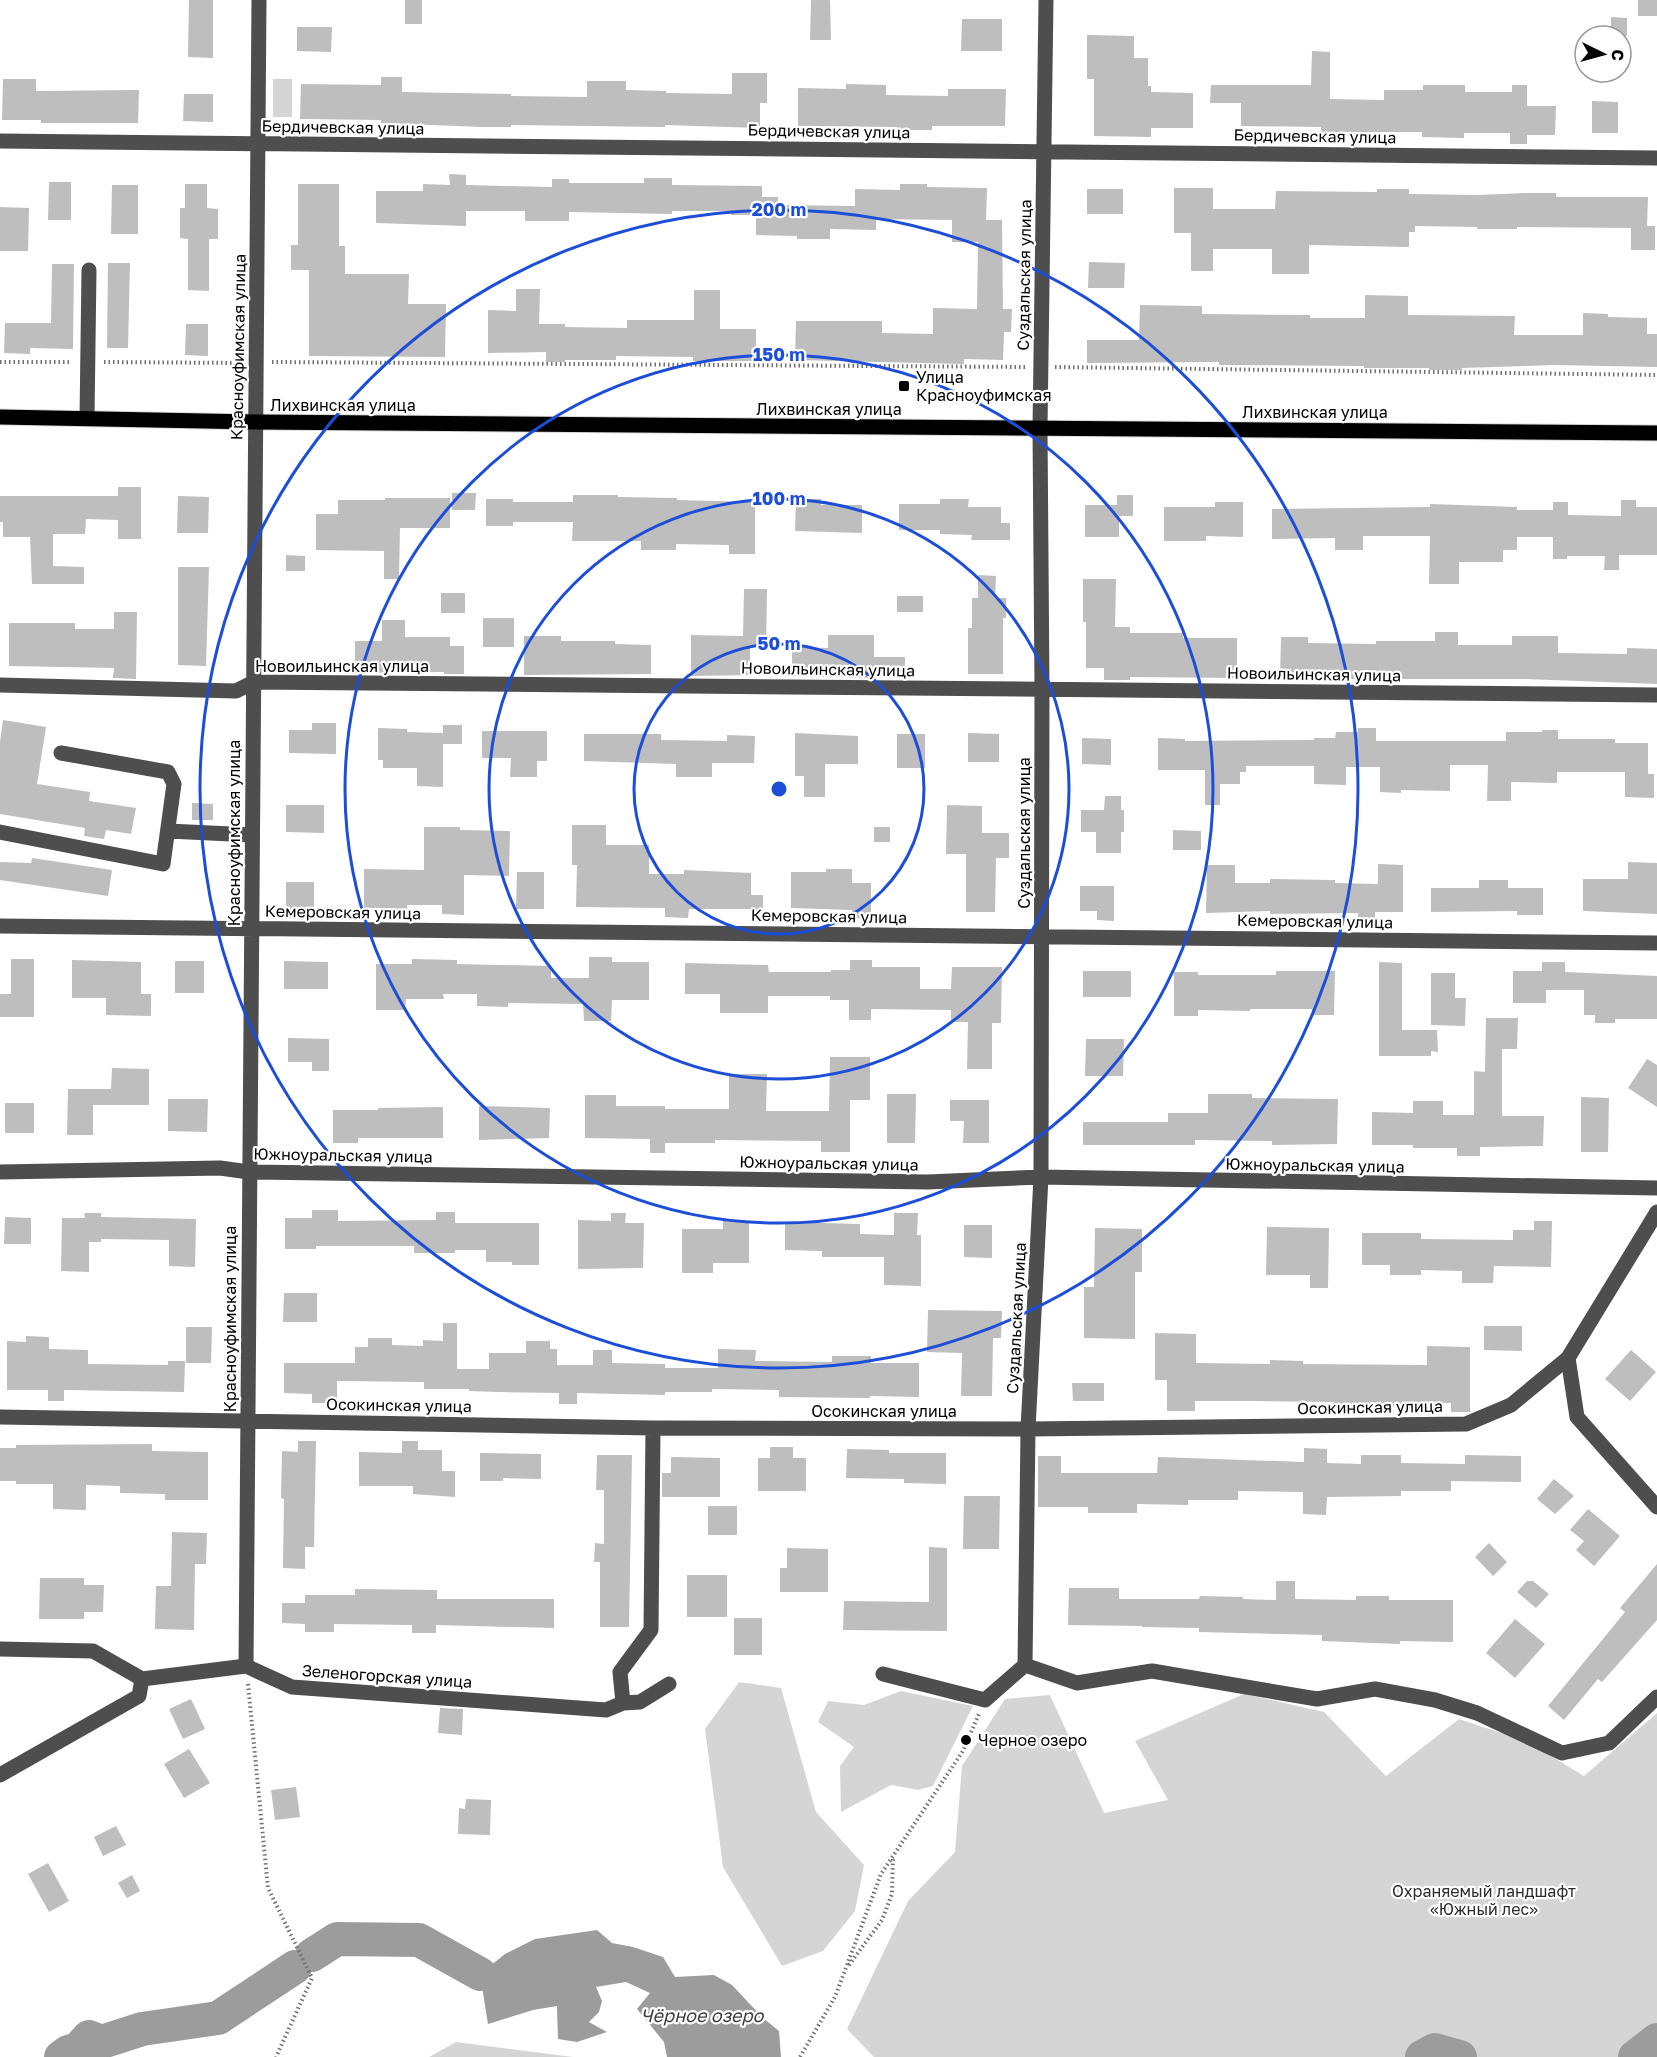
<svg xmlns="http://www.w3.org/2000/svg" width="1657" height="2057" font-family="'Golos Text',sans-serif">
<rect width="100%" height="100%" fill="#fff"/>
<path fill="#d5d5d5" d="M273,79H292V117H273Z
M739,1682L781,1688L816,1812L864,1865L855,1911L823,1951L782,1966L723,1867L705,1729Z
M901,1691L973,1706L933,1786L918,1790L891,1785L841,1812L840,1766L854,1747L818,1722L828,1701L864,1705Z
M1244,1694L1324,1712L1386,1776L1459,1719L1526,1741L1584,1776L1657,1713V2057H874L847,2029L908,1901L955,1852L962,1766L1005,1699L1050,1695L1104,1813L1168,1800L1135,1741Z
M456,2042L573,2057H429Z"/>
<path fill="#9c9c9c" d="M597,1930L612,1943L633,1947L663,1957L675,1977L714,1975L732,1985L763,2018L779,2031L781,2057H667L664,2042L637,2009L650,1993L626,1982L596,1987L602,2001L599,2012L589,2022L607,2032L577,2042L558,2039L557,2006L533,2010L488,2024L480,1974L505,1954L535,1939Z"/>
<g fill="none" stroke-linecap="round" stroke-linejoin="round">
<path stroke="#9c9c9c" stroke-width="34" d="M312,1955L337,1939L419,1940L480,1974
M61,2057L68,2052L78,2049L89,2037L102,2042L142,2029L218,2018L295,1967
M1422,2057L1435,2050L1460,2057
M1635,2057L1657,2040"/>
</g>
<path fill="#bebebe" d="M189,0H213V58L188,57Z
M405,0H422V24H405Z
M811,0H830L831,40H810Z
M1638,0H1657V16H1638Z
M1611,17L1627,18V36H1611Z
M962,19H1002V51H961Z
M297,27H332L331,52L297,51Z
M1087,35L1134,36V58H1148V86H1151V92L1193,93V128H1151V137L1094,136V79H1087Z
M1312,51L1330,52V99L1384,100V90H1423V85H1465V92H1512V85H1527V106H1556L1555,135H1527V144H1510V133H1464V138L1422,137V132H1321V127L1241,126V103H1210L1211,85H1311Z
M732,73H767V103H760V128L665,125V127L511,125V127H482L381,123V120L300,119L301,84L381,85V77H402V92L511,94V96L587,97V81H626V90L666,91V93L732,94Z
M3,79H36V91L139,90L138,123H41V120H2Z
M846,84L886,85V95L948,96V89H1006L1005,126H932V130H897V127L798,126V88L846,89Z
M184,94H213V122L183,121Z
M1592,101L1618,102V133H1592Z
M449,174L466,175V185L504,186L552,187V179H569V183H644V178H672V185L762,186V197H778V205L855,206V189L900,190V184H927V187L987,188L986,220H1002L1003,309H1012L1011,332H1004L1003,360L964,359V364L795,360L796,321H882V333L933,334V308L977,309L978,242H952V220L876,219V230L830,229V239H797V236L756,235V215H731V211H672V214L569,212V221H525V211H466V226L376,223V191H423V184L450,185Z
M49,182H71V220H48Z
M185,184H207V208L218,209V239H209V291L188,290V239L180,238V208H185Z
M298,184H339V246H345V274H409L408,304H446L445,357L309,356V270H291V245H298Z
M112,185H138V234H111Z
M1174,188H1213V209H1275L1276,191L1377,192V189H1409V194L1477,195L1526,193H1556V197H1648L1647,226H1655V250H1631V228L1517,227V229H1477V227L1415,226V232H1409V247L1309,245V274H1272V249H1213V271H1191V233H1174Z
M1087,189H1123V214H1087Z
M0,207L29,208L28,251H0Z
M1089,262L1125,263L1124,288H1088Z
M108,263H130L128,348H107Z
M52,264H74L73,349L30,348V354L4,353L5,323H51Z
M516,289H540L539,324H565V327L627,328V320H694V290H720V329H756V361H693V357L616,356V360H565V362H546V352L488,353V310L516,311Z
M1365,295L1408,296V315L1515,316L1514,335H1583V313L1608,314V317L1647,318V334H1657V367L1555,365L1462,368V370H1429V368H1364V366L1219,365V362L1087,363V340H1139L1140,305L1202,306V314L1310,315V318H1365Z
M186,324H208V356L185,355Z
M118,487H141V539H118V520L86,519L85,534H53V566L84,567V584H32L30,537H3V522H0V496H118Z
M452,493H476L475,510H452Z
M573,495H618V497L677,498V500L755,502V554H729V545L676,544V550H641V541H572L573,522H513V526H486V499H513V502H573Z
M1117,495H1133V516H1119V537H1085V505H1117Z
M178,496L209,497L208,533H177Z
M385,498H450V528H400L399,579H384V551L316,550V514H338V500H385Z
M796,499H821V505H862V533L795,531Z
M940,499H969L968,507H1001V523H1010V540H971L972,535L940,534V530H899V504H940Z
M1621,500H1636V507H1657V555H1619V570H1604L1605,556H1567V559H1553V537H1517V550H1503V562H1459V584H1429L1430,536H1363V550H1335V538L1272,539V509L1430,507V504L1517,507V510H1553V502H1568V515L1621,516Z
M1215,502H1243V537L1206,536V541H1164V507H1215Z
M286,555L305,556V571H286Z
M178,567H209L206,666L178,665Z
M978,575L996,576L995,598H1006V618H1003V674H968V628H972V598H978Z
M1083,579H1116L1115,627H1130V633H1183V638H1237V678L1130,677V680H1104V668H1086V622H1083Z
M744,589H767L766,647H750V675L691,676V635L743,636Z
M441,593H465V613H441Z
M897,596H923V612H897Z
M114,612H137L136,679L113,678L114,668L9,666V623H75V629H114Z
M483,618H514V647H483Z
M382,620H405V637H450V646H464V674H444V672L355,673V641H382Z
M1435,632H1458V645H1512V636H1558V653L1627,654V648L1657,649V684L1525,679H1280L1281,637H1308V643L1376,644V641H1435Z
M828,635H874V657H905V673L874,672V678L792,676V647L828,648Z
M524,636H561V641H615V644L651,645V674L524,675Z
M3,720L46,727L37,784L90,792L89,801L136,808L131,834L106,830L104,839L84,836L85,828L0,814V742Z
M312,723H336V754L289,753V730H312Z
M443,725H462V744H443V787L417,786V768H383V760H378V728L407,729V732L443,733Z
M1358,728H1376V741H1506V732H1542V730H1558V739H1615V743H1648V774H1654V798L1625,797V772H1557V783L1511,782V801H1487L1488,765H1450V791L1401,790V793L1380,792V767H1346V785L1314,784V766H1246V772H1240V784H1220V805H1205V770H1158V738L1185,739V741L1314,740V738H1335L1336,732H1358Z
M482,731H547V761H537V777H510L511,758H482Z
M795,733L858,736V764H825V797H804V776H795Z
M968,733L999,734V762H968Z
M584,734H661V740L727,741V735L755,736L754,763H712V777H676V764L584,761Z
M897,734H925V768H897Z
M1082,738L1111,739V765L1082,764Z
M1105,796H1121V810H1124V832H1121V853H1096V832H1081V810H1104Z
M192,803L213,804V820H192Z
M286,805H324V833L286,832Z
M947,805L982,806V833H1009V858H996L995,912H966V854H946Z
M572,825H606V845H649V874H684V870L751,873V895H763V909H689L688,918L665,917V908L576,907L577,865H572Z
M424,827H460V830L510,831L509,876L464,875V915L442,914V905H407V914L390,913V908H364V869L424,870Z
M874,827H890V842H874Z
M1173,830L1201,831V850H1173Z
M32,858L112,870L108,896L0,880V862L31,863Z
M1628,862L1657,863V914L1583,911V879H1628Z
M1378,864L1403,865V912H1375V918H1358V913L1270,914V911L1206,913L1207,865H1235V883H1270V879L1335,880V883L1378,884Z
M826,869H852V883H871V919L852,918V910L791,908V872H826Z
M517,872H544V909H516Z
M1479,880H1508V888H1543V915H1517V911L1431,912V888H1479Z
M286,882H314V918H286Z
M1080,886H1114V921L1097,920V911H1080Z
M589,957H612V962H649V1000H612L611,1021H584L583,1004L508,1003V1007L477,1006V994H443L444,999H406L405,1010H376V964H412V959L457,960V964L551,966V978H589Z
M11,959H34V1017H0V994H11Z
M72,960L141,962V994H151V1016L106,1015V998H72Z
M850,960H872V967H920V989H951L952,967H1002L1001,1023H992V1069H967L968,1022H951V1010L871,1009V1020H849V1000H830V996H768V1013H720V994H685V963L768,965L769,972H831V970H850Z
M175,961H204V993H175Z
M284,961L328,962V989H284Z
M1379,962L1402,963V1030H1437L1438,1052L1431,1051V1056H1379Z
M1542,962H1565V972L1657,976V1019H1615V1023H1595V1015H1584V990H1546V1003H1513V971H1542Z
M1083,971H1131V997H1083Z
M1276,971H1335L1334,1015H1312V1009H1250V1011L1198,1010V1016H1174V972H1198V975H1276Z
M1431,973H1455V998H1466L1465,1026L1431,1025Z
M1486,1018H1518L1517,1049H1502V1116H1544L1543,1146L1480,1147V1156H1457V1148H1413V1145H1372V1112L1413,1113V1101H1443V1115H1474V1071L1485,1072Z
M288,1038L329,1039V1071H312V1062H288Z
M1086,1039H1124L1123,1076H1085Z
M830,1057H870V1100H850V1152H821V1141L715,1140V1143H665V1153H650V1139L585,1138V1095H616V1106H665V1109H729V1074H767L766,1111H829Z
M1647,1059L1657,1065V1107L1628,1088Z
M112,1068L149,1069V1105H93V1135H67L68,1089H111Z
M887,1094H916L915,1143H887Z
M1208,1094H1252V1098L1338,1099L1337,1144L1272,1145V1141L1195,1140V1145H1083V1122H1168V1113H1208Z
M1581,1097L1609,1098L1608,1152H1581Z
M168,1099H208L207,1132L168,1131Z
M950,1100H989V1143H963L964,1121H950Z
M5,1103H34V1133H5Z
M479,1106L550,1108L549,1138L479,1140Z
M443,1107V1138H358V1143H333V1110H378V1108Z
M312,1210H338V1221L436,1220V1212H455V1223H539V1265H512V1262H486V1250H455V1253H414V1246H316V1249H285V1218H312Z
M84,1213H101V1217L196,1219L195,1267L169,1266V1240L101,1239V1242H89V1272L61,1271L62,1218H85Z
M611,1213H626L625,1223H644L643,1268L578,1269V1220L611,1221Z
M894,1213H918L917,1235H921V1286L884,1285V1257H822V1251L785,1250V1222L860,1224V1234L894,1235Z
M5,1217L31,1218V1244H4Z
M723,1221H749V1263H713V1273H682V1229H723Z
M1534,1221H1552L1551,1267L1494,1266L1493,1283H1462V1271L1421,1270V1275H1390V1265H1362V1233H1421V1239L1513,1240V1230H1534Z
M964,1225H992V1258L964,1257Z
M1267,1227L1329,1228L1328,1288H1310V1275H1266Z
M1095,1228L1142,1229V1272H1135V1339L1084,1338V1287H1094Z
M284,1293H317V1322H283Z
M928,1310L1002,1311L1001,1338H993L992,1396H961L962,1353L927,1352Z
M443,1323H457V1369H489V1353H526V1341H550V1349H557V1365H593V1350H612V1363L665,1364V1368H718V1349L756,1350L755,1361L832,1362V1356H871V1363H919V1397L870,1396V1398L779,1397V1390L712,1389V1392H665V1395L577,1393V1404H559V1393L498,1392L469,1391V1389H424V1382L337,1381V1403H312V1394L284,1393V1363H355V1347H368V1338H392V1345L423,1346V1340L443,1341Z
M1484,1326H1522V1351L1484,1350Z
M186,1327H212L211,1363H186Z
M1155,1333L1196,1334V1363L1270,1364V1360L1303,1361V1364L1427,1365V1346L1470,1347V1412H1451V1403L1409,1402V1406H1353V1408H1334V1402L1252,1401H1195V1411H1167V1380H1155Z
M26,1336L49,1337V1349L88,1350V1364L168,1365V1361H185L184,1392L64,1390V1401H48V1390H7V1341L26,1342Z
M1631,1350L1656,1372L1630,1401L1605,1379Z
M1072,1383H1104V1401H1073Z
M298,1441H316L314,1547H305V1569L283,1568L284,1499L281,1498L282,1451L298,1452Z
M402,1441H418V1450H442V1471H455V1497L413,1494V1486H359V1452L402,1453Z
M152,1444V1451L208,1452V1500H165V1494L120,1493V1486L86,1485V1510L53,1509V1484H16V1481H0V1448H16V1445Z
M770,1447H793V1458H806V1491H758V1458H770Z
M1304,1448L1327,1449V1463L1361,1464V1455H1401V1463L1465,1464V1455L1521,1456V1482L1451,1481V1491H1401V1496L1327,1497L1326,1515L1303,1514V1492L1238,1491V1500H1188V1505L1137,1504V1513H1088V1507H1038V1456H1061V1473H1157L1158,1457L1304,1462Z
M847,1449L889,1450V1453H946V1484L904,1483V1479L846,1478Z
M480,1453L541,1454V1479L503,1478V1481H480Z
M597,1455H632L629,1627H600V1562H594L595,1543L604,1544V1490H596Z
M671,1457L720,1458V1497H662V1473H671Z
M1554,1479L1574,1496L1555,1514L1537,1499Z
M964,1496H1000L999,1549H963Z
M708,1506H737V1535H708Z
M1588,1509L1620,1536L1594,1566L1576,1550L1584,1541L1570,1530Z
M172,1532L207,1533L206,1564H195L194,1630L155,1629L156,1586H171Z
M1489,1543L1507,1562L1493,1576L1475,1557Z
M929,1547L947,1548V1631L843,1630L844,1601L929,1602Z
M787,1548L828,1549V1592H780V1568H787Z
M1657,1564V1620L1602,1682L1598,1679L1564,1720L1548,1706L1625,1612L1620,1608Z
M687,1575H727V1617H687Z
M40,1578H84V1585H104L103,1612H84V1619H39Z
M1276,1581H1295V1599L1356,1600V1596H1389V1600H1453V1642L1400,1641V1644L1322,1641V1635L1199,1632V1628L1142,1627V1626L1068,1625L1069,1588H1119V1599H1199L1200,1596L1243,1597V1599L1276,1600Z
M1527,1581H1533L1549,1594L1536,1608L1517,1592Z
M355,1589L437,1590V1599H554V1628L436,1625V1633H412V1625L334,1624V1632H305V1624L282,1623V1603H305V1595H355Z
M734,1618H762V1655H734Z
M1515,1619L1545,1644L1515,1678L1486,1653Z
M191,1699L205,1729L183,1739L169,1709Z
M440,1708L463,1709L462,1735L438,1733Z
M189,1749L210,1783L184,1798L164,1764Z
M296,1787L300,1817L275,1820L271,1790Z
M466,1799L491,1800L490,1835L458,1834L459,1808L465,1809Z
M116,1826L126,1845L103,1856L94,1837Z
M48,1863L69,1901L49,1912L28,1874Z
M132,1875L140,1891L127,1898L118,1883Z"/>
<g fill="none" stroke-linecap="round" stroke-linejoin="round">
<defs>
<path id="major" d="M0,417L255,422L1657,433"/>
</defs>
<use href="#major" stroke="#dbdbdb" stroke-width="17"/>
<path stroke="#707070" stroke-width="4" stroke-dasharray="1.5 3" stroke-linecap="butt" d="M0,362H72
M104,362L240,363
M272,362L1026,367
M1055,367L1657,375
M248,1684L268,1888L312,1978L276,2057
M849,1965L882,1920L892,1894L893,1857
M800,2057L835,1997L881,1874L963,1751L979,1714"/>
<path stroke="#4e4e4e" stroke-width="15" d="M0,141L1657,158
M87,418L89,270
M0,685L236,691L254,682L1657,695
M168,831L252,835
M0,832L163,864L174,784L168,772L61,753
M0,926L1657,943
M0,1172L220,1168L249,1172L928,1182L1041,1177L1657,1188
M1568,1358L1657,1212
M0,1417L653,1428L1028,1429L1466,1424L1511,1405L1568,1358L1577,1417L1657,1507
M0,1649L93,1651L142,1679L246,1666L292,1687L606,1710L623,1703L640,1702L669,1684
M1025,1665L1028,1429L1041,1177L1042,690L1040,428L1046,0
M246,1666L259,0
M883,1674L985,1700L1025,1665L1077,1683L1152,1671L1317,1699L1375,1689L1435,1700L1477,1713L1562,1753L1609,1743L1657,1697
M623,1703L620,1672L651,1630L653,1428
M0,1775L139,1696L142,1679"/>
<use href="#major" stroke="#000" stroke-width="15"/>
</g>
<g fill="none" stroke="#1d4ed8" stroke-width="3">
<circle cx="779" cy="789" r="145"/>
<circle cx="779" cy="789" r="290"/>
<circle cx="779" cy="789" r="434"/>
<circle cx="779" cy="789" r="579"/>
</g>
<g fill="#000" stroke="#fff" stroke-width="2">
<rect x="898" y="380" width="12" height="12" rx="3"/>
<circle cx="966" cy="1740" r="6"/>
</g>
<g text-anchor="middle" stroke-width="4.5" stroke-linejoin="round" paint-order="stroke">
<g font-size="16" fill="#000" stroke="#fff">
<text transform="translate(343 127) rotate(1)" y="6">Бердичевская улица</text>
<text transform="translate(829 131) rotate(1)" y="6">Бердичевская улица</text>
<text transform="translate(1315 136) rotate(1)" y="6">Бердичевская улица</text>
<text transform="translate(1024 275) rotate(-89)" y="6">Суздальская улица</text>
<text transform="translate(238 347) rotate(-89)" y="6">Красноуфимская улица</text>
<text x="343" y="411">Лихвинская улица</text>
<text x="829" y="415">Лихвинская улица</text>
<text x="1315" y="418">Лихвинская улица</text>
<text x="342" y="672">Новоильинская улица</text>
<text transform="translate(828 669) rotate(1)" y="6">Новоильинская улица</text>
<text transform="translate(1314 674) rotate(1)" y="6">Новоильинская улица</text>
<text transform="translate(234 833) rotate(-90)" y="6">Красноуфимская улица</text>
<text transform="translate(1024 833) rotate(-90)" y="6">Суздальская улица</text>
<text transform="translate(343 912) rotate(1)" y="6">Кемеровская улица</text>
<text transform="translate(829 916) rotate(1)" y="6">Кемеровская улица</text>
<text transform="translate(1315 921) rotate(1)" y="6">Кемеровская улица</text>
<text transform="translate(343 1155) rotate(1)" y="6">Южноуральская улица</text>
<text transform="translate(829 1163) rotate(1)" y="6">Южноуральская улица</text>
<text transform="translate(1315 1165) rotate(1)" y="6">Южноуральская улица</text>
<text transform="translate(1016 1318) rotate(-87)" y="6">Суздальская улица</text>
<text transform="translate(230 1319) rotate(-90)" y="6">Красноуфимская улица</text>
<text transform="translate(399 1405) rotate(1)" y="6">Осокинская улица</text>
<text transform="translate(1370 1407) rotate(-1)" y="6">Осокинская улица</text>
<text x="884" y="1417">Осокинская улица</text>
<text transform="translate(387 1676) rotate(4)" y="6">Зеленогорская улица</text>
</g>
<g font-size="16" fill="#000" stroke="#fff" text-anchor="start">
<text x="916" y="383">Улица<tspan x="916" dy="18">Красноуфимская</tspan></text>
<text x="978" y="1746">Черное озеро</text>
</g>
<g font-size="16" fill="#2c2c2c" stroke="#fff">
<text x="1484" y="1897">Охраняемый ландшафт<tspan x="1484" dy="18">«Южный лес»</tspan></text>
</g>
<g font-size="18" font-style="italic" fill="#3d3d3d" stroke="#fff">
<text x="702" y="2022">Чёрное озеро</text>
</g>
</g>
<circle cx="779" cy="789" r="9" fill="#1d4ed8" stroke="#fff" stroke-width="3"/>
<g font-size="18" text-anchor="middle" font-weight="bold" fill="#1d4ed8" stroke="#fff" stroke-width="4.5" stroke-linejoin="round" paint-order="stroke">
<text x="779" y="216">200 m</text>
<text x="779" y="361">150 m</text>
<text x="779" y="505">100 m</text>
<text x="779" y="650">50 m</text>
</g>
<g transform="translate(1603 54) rotate(95)"><circle r="28" fill="#ffffff" stroke="#999999" stroke-width="1.5"/>
<path d="M0-4.5L10 22L0 15L-10 22Z" fill="#000000"/>
<text y="-9" font-size="16" font-weight="bold" text-anchor="middle" fill="#000000">С</text>
</g>
</svg>
